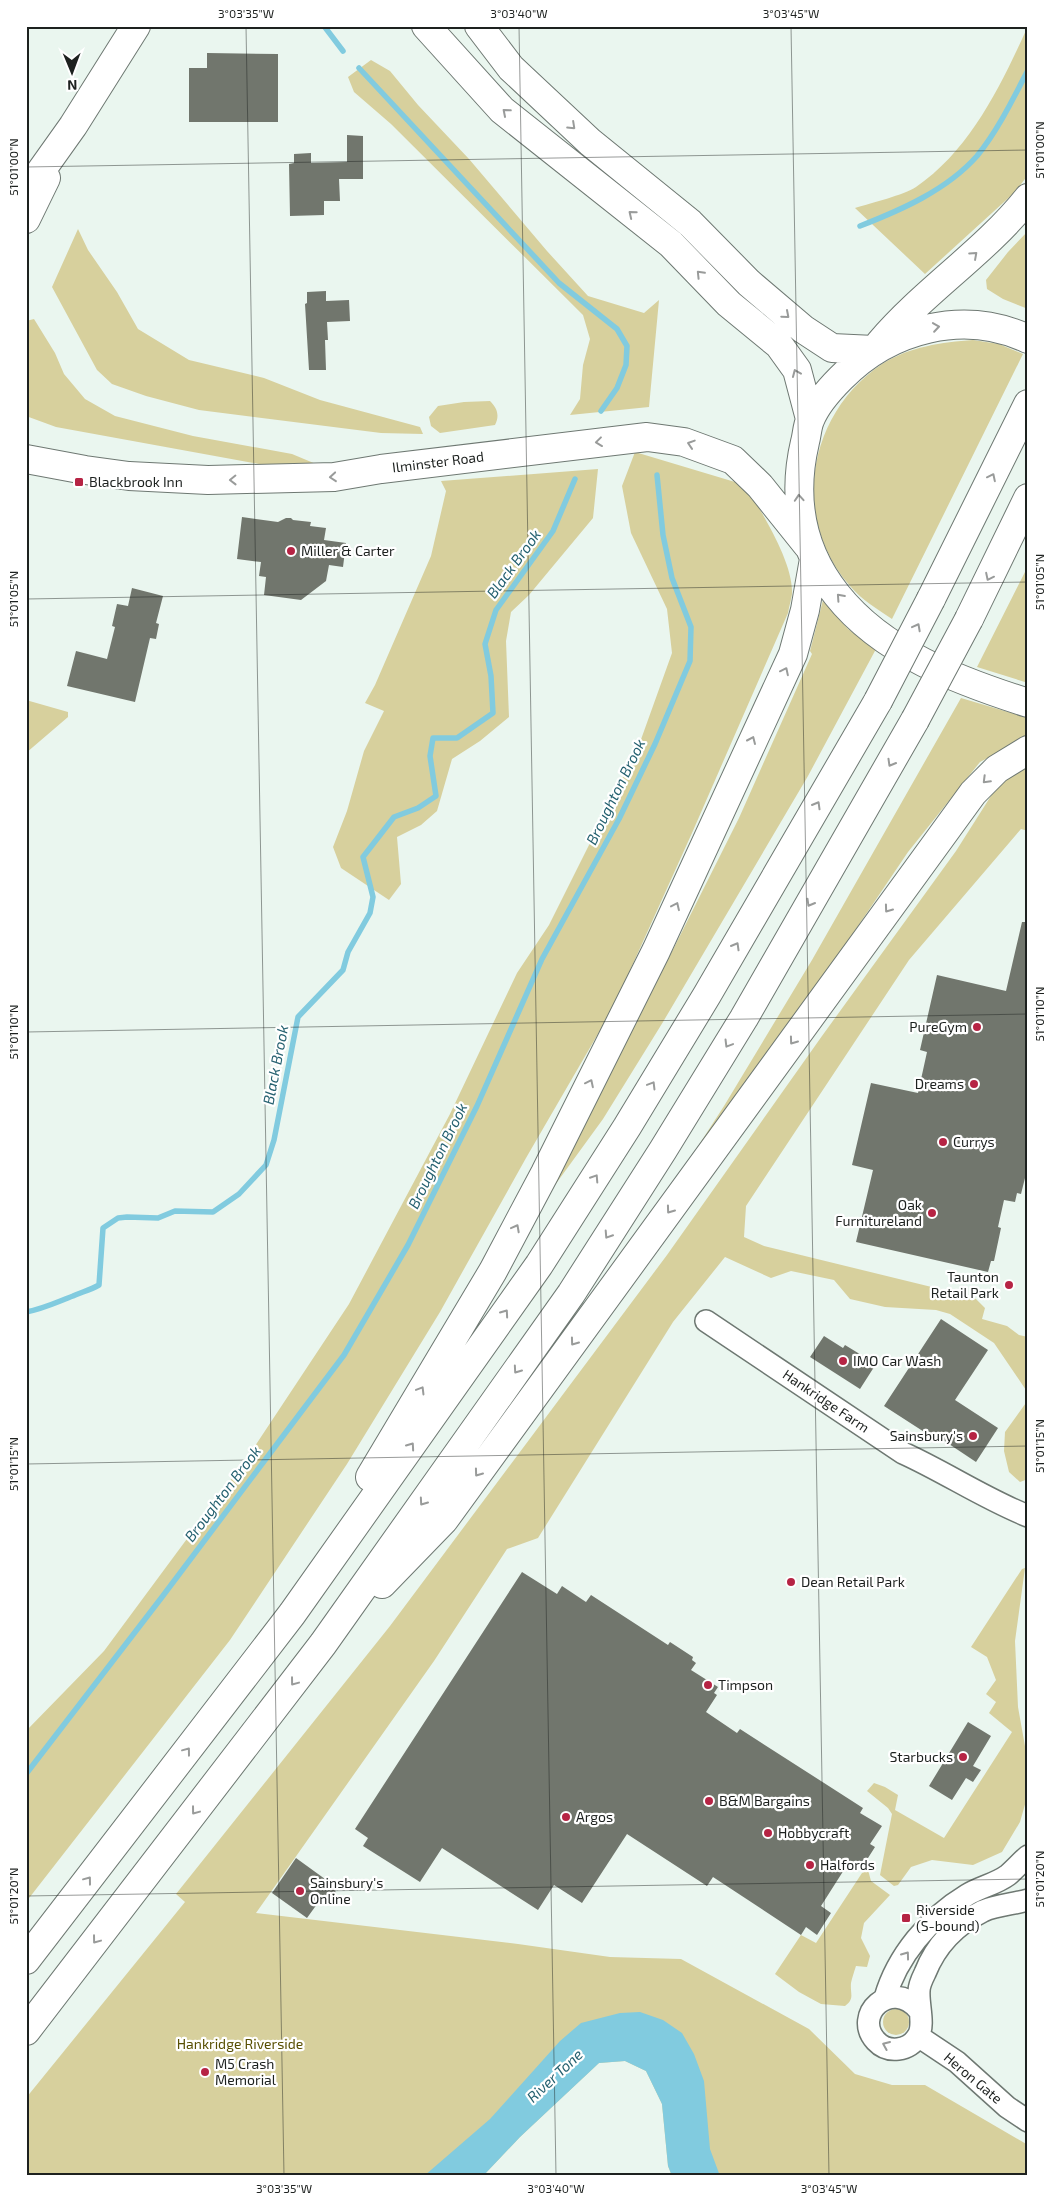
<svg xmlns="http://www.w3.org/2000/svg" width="1054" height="2202" font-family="'Exo 2',sans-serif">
<rect width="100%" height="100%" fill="#eaf6ef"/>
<path fill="#d7d09d" d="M1028,26V175L1015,192L925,274L855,208C871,203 904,195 916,187C971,149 1001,85 1028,26Z
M371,60L390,71L418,105L469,159L547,251L588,296L644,313L659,300L649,407L570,415L580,399L583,365L590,339L583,315L391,124L354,92L348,77Z
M78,229L88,250L117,292L138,329L189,360L264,378L320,400L420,427L423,434L381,433L199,410L146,396L112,384L97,370L52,287Z
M1028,231V309L1003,299L987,289L986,280L1008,252Z
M34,319L55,353L64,374L85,399L115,416L193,436L292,454L316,464H259L56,427L26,416V321Z
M973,340L999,344L1023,354L892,619C877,609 862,600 850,586C790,518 807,414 882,364C909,347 942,342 973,340Z
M490,401C497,408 500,415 495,425L440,433L431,426L429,417L438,406L464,402Z
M635,452L745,485C761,511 794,563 792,594C791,600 789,607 788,613L692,833L613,1008L526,1158L440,1312L347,1464L230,1640L26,1902V1731L104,1651L249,1455L349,1304L450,1114L517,973L549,925L639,745L672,653L667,609L631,533L622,486Z
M598,469L593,518L529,595L511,612L506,641L509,717L480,741L452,759L437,811L421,825L397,837L401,884L389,900L341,868L333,847L347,811L364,751L384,711L365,703L375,685L431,556L446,491L441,481Z
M1028,566V683L977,667Z
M823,600L848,629L876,649L808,776L663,1022L603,1119L555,1185L739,818L812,654L810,651Z
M961,698L1028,718V737L980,762L908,852L829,969L684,1168L724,1106L812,960Z
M26,700L68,712V717L26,753Z
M1028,765V831L1021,829L909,960L746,1206L744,1237L764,1246L948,1291L976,1299L985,1308L982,1319L1007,1326L1019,1335L1028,1337L1026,1350L1028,1351V1393L994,1343L950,1314L936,1310L885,1307L850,1299L834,1280L791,1271L771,1278L725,1257L673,1322L538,1538L507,1549L434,1661L256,1913L518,1944L610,1957L681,1959L809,2029L855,2074L892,2085H925L1028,2145V2176H672L668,2166L662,2104L646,2071L625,2061L599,2063L520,2137L483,2176H26V2098L185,1902L176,1894L390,1626L667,1255L822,1036L956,851L996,788L1004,779Z
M1028,1400V1479L1020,1482L1009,1472L1004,1451L1005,1432Z
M1025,1568L1015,1641L1018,1707L1028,1763V1794L1020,1822L1002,1852L973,1865L932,1860L911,1867L898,1885L894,1886L880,1875L892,1814L888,1808L867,1791L874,1783L885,1787L898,1795L895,1810L944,1838L1012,1732L989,1713L996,1702L986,1694L996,1680L987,1657L971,1647L1022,1569Z
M868,1870L871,1881L890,1895L864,1923L861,1938L870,1956L867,1967L856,1966C854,1972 852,1978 851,1983C850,1994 855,1999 845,2006L821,2004L799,1992L775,1974L801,1935L816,1943L862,1873Z
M883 2022a13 13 0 1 1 26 0a13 13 0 1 1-26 0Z"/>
<path fill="#81cbdf" d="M640,2012L663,2020L682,2033L694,2054L704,2081L710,2149L720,2176H672L668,2166L662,2104L646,2071L625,2061L599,2063L520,2137L483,2176H424L490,2119L560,2041L581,2023L620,2013Z"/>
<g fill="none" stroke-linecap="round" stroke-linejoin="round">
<path stroke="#81cbdf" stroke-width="5.5" d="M324,26L343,51
M359,68L559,283L617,329L627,346L626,365L617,388L601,411
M860,226C901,210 947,190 977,156C998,130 1013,99 1028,70
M26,1312C43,1309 57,1302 73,1296C82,1292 90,1290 99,1285L103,1228L118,1218L127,1217L158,1218L175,1211L213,1212L239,1194L266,1165L274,1140L298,1017L343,970L348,952L370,913L373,897L363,857L394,817L418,808L436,796L430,756L433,738H457L493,713L491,676L485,644L496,610L553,531L575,479
M26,1774L162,1597L344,1355L408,1245L477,1106L542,959L619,819L655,744L690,661L691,627L672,578L663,535L657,475"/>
</g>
<path fill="#71766d" d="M207,53L278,54V122H189V68H207Z
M347,135L363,136V179H339L340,201H324V215L290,216L289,164L294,163V154L311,153V163L347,162Z
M326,291V301L349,300L350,321L327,322L328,340H325L326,370H309L305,304L307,303V292Z
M242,517L278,522L286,518H291L293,520L311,522L310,526L326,528L324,540L346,543L343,567L329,565L326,581L301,600L264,595L266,577L259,576L261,562L237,559Z
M132,588L163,596L156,623L159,624L156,639L150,638L135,702L67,686L76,651L107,659L115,627L112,626L117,604L128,606Z
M1022,922H1028V1166L1021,1194L1017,1193L1015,1202L1004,1200L998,1227L1001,1228L994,1261H991L988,1272L856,1242L873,1170L852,1165L871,1083L918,1093L927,1052L920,1050L937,975L1006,991Z
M941,1319L988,1350L955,1400L998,1428L976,1462L934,1434L932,1437L884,1406Z
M824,1336L843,1348L845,1345L876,1364L860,1389L810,1357Z
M522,1572L557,1594L562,1586L586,1602L591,1595L668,1645L670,1642L693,1657L692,1660L696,1663L691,1670L718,1687L714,1693L717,1695L706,1712L737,1733L740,1729L863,1808L860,1813L882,1826L870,1844L875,1847L861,1869L849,1862L821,1906L831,1913L817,1935L806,1927L801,1935L713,1877L707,1886L627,1834L582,1903L554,1885L538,1910L442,1848L420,1882L363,1846L368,1838L355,1829Z
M968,1722L991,1736L973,1766L981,1770L973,1782L966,1778L952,1800L929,1786Z
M296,1858L336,1887L334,1902L320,1900L307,1918L272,1893Z"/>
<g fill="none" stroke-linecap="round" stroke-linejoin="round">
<defs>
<path id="minor" d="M706,1321L903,1453C945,1472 985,1499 1028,1516
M885,1998C897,1956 929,1918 967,1895C980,1887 996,1884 1008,1875C1015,1869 1021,1862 1028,1856
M918,2009C891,1978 852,2015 876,2041C888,2054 909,2051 918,2036C925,2025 918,2005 919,1991C919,1985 922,1979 925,1973C936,1945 955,1925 983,1911C996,1905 1014,1904 1028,1900
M918,2036L957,2062L1007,2107L1028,2121"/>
<path id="highway" d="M426,26L502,110L671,244L729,304L779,345L797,370L810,419
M479,26L511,68L590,142L690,223L749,283L803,329L832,348L874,350
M26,192L73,126L136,26
M26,219L46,178
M1028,339C964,309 890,328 841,378C830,389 816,405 810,420C807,427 807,435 805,442C792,497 801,550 837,595C883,653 959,681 1028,703
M880,343C925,290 984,253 1028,198
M26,459L85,470L129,476L208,480L334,477L381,469L647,437L684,442L733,460L760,486L808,546
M931,599L1028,404
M969,619L1028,498
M370,1477L493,1271L545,1173L656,951L793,654L805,610L814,559
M382,1584L444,1520L973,793L997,769L1028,750
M26,1960L292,1614L539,1265L627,1127L707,995L878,701
M26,2031L323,1644L571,1294L663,1150L744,1018L915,720"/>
</defs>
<use href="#minor" stroke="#6e7872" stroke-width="24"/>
<use href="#highway" stroke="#6e7872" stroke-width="30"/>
<use href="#minor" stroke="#fff" stroke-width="21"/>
<use href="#highway" stroke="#fff" stroke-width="28"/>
<defs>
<path id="highway-bridge" d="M878,701L931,599
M915,720L969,619"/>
</defs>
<use href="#highway-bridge" stroke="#6e7872" stroke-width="30" stroke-linecap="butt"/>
<use href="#highway-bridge" stroke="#fff" stroke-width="28"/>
</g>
<defs><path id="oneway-chevron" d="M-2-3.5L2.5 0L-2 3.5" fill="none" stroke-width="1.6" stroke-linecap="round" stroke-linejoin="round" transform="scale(1.25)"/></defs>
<g stroke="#999b9a">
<use href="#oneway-chevron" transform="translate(506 112) rotate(-139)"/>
<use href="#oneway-chevron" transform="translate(572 126) rotate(43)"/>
<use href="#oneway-chevron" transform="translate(632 214) rotate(-141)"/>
<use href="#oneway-chevron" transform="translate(974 255) rotate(-42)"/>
<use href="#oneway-chevron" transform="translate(700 274) rotate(-134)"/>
<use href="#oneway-chevron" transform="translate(786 315) rotate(41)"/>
<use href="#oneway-chevron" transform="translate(936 327) rotate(-8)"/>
<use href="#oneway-chevron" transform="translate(796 373) rotate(-113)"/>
<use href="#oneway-chevron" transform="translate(599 442) rotate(173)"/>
<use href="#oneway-chevron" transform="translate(691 444) rotate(-162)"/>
<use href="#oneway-chevron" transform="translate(333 477) rotate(175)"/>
<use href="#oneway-chevron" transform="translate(992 477) rotate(-64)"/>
<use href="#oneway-chevron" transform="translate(233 480) rotate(179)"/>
<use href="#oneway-chevron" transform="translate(799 498) rotate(-94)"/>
<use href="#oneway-chevron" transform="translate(989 577) rotate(116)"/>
<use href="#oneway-chevron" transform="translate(840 597) rotate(-132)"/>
<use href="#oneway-chevron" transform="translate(917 627) rotate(-62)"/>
<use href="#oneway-chevron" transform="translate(785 671) rotate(-64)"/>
<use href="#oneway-chevron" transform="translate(752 740) rotate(-66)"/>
<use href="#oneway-chevron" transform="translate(891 763) rotate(120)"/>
<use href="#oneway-chevron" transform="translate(986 780) rotate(135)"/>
<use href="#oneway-chevron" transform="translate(817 805) rotate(-60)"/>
<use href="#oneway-chevron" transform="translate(810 903) rotate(120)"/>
<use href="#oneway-chevron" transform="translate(676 906) rotate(-65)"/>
<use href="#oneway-chevron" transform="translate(888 909) rotate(126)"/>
<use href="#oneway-chevron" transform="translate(736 946) rotate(-60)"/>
<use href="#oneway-chevron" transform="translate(793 1041) rotate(126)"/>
<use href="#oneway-chevron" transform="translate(728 1044) rotate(121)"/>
<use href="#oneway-chevron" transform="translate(590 1083) rotate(-64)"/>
<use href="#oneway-chevron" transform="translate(652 1085) rotate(-59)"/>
<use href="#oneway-chevron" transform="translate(595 1178) rotate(-57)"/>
<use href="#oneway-chevron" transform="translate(670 1210) rotate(126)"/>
<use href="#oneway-chevron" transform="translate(516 1228) rotate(-62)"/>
<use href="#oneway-chevron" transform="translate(608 1235) rotate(123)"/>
<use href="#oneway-chevron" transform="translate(505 1313) rotate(-55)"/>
<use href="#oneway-chevron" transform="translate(574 1342) rotate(126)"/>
<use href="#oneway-chevron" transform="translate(517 1370) rotate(125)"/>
<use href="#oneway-chevron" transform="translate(421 1390) rotate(-59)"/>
<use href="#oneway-chevron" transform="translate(411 1446) rotate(-55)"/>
<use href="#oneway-chevron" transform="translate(478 1473) rotate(126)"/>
<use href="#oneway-chevron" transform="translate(423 1502) rotate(125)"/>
<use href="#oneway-chevron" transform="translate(294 1682) rotate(127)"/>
<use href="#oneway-chevron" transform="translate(187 1751) rotate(-53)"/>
<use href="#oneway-chevron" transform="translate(195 1811) rotate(127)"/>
<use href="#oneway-chevron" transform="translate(88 1880) rotate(-53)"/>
<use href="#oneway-chevron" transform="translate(96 1940) rotate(127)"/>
<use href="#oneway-chevron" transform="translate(906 1955) rotate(-54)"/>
<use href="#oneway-chevron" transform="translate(886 2045) rotate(-157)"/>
</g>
<path fill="none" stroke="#1d211f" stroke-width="1" stroke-opacity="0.45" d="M246,26L284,2176M519,26L556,2176M791,26L829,2176M26,167L1028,150M26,599L1028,582M26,1032L1028,1014M26,1464L1028,1446M26,1896L1028,1879"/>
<g fill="#b62444" stroke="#fff" stroke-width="2">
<rect x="74" y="477" width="10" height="10" rx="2.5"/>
<circle cx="291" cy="551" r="5"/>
<circle cx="977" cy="1027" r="5"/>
<circle cx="974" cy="1084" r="5"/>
<circle cx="943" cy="1142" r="5"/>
<circle cx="932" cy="1213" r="5"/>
<circle cx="1009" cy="1285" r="5"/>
<circle cx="843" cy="1361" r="5"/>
<circle cx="973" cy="1436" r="5"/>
<circle cx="791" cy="1582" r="5"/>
<circle cx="708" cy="1685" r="5"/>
<circle cx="963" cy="1757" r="5"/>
<circle cx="709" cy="1801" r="5"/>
<circle cx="566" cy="1817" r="5"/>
<circle cx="768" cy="1833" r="5"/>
<circle cx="810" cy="1865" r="5"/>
<circle cx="300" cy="1891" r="5"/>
<rect x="901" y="1913" width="10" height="10" rx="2.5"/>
<circle cx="205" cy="2072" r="5"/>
</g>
<g text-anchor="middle" stroke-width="4.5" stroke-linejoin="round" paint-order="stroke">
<g font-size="14" fill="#1d211f" stroke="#fff">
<text transform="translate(438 462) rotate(-7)" y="5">Ilminster Road</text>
<text transform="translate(826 1401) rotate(34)" y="5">Hankridge Farm</text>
<text transform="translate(973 2078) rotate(40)" y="5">Heron Gate</text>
</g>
<g font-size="14" fill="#1d211f" stroke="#fff" text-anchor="start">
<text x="89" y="487">Blackbrook Inn</text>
<text x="301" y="556">Miller &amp; Carter</text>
<text x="967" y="1032" text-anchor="end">PureGym</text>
<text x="964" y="1089" text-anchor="end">Dreams</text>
<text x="953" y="1147">Currys</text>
<text x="922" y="1210" text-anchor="end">Oak<tspan x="922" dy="16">Furnitureland</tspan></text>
<text x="999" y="1282" text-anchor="end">Taunton<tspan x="999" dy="16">Retail Park</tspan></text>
<text x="853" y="1366">IMO Car Wash</text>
<text x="963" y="1441" text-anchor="end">Sainsbury's</text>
<text x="801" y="1587">Dean Retail Park</text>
<text x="718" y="1690">Timpson</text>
<text x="953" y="1762" text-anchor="end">Starbucks</text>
<text x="719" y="1806">B&amp;M Bargains</text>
<text x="576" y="1822">Argos</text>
<text x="778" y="1838">Hobbycraft</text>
<text x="820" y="1870">Halfords</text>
<text x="310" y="1888">Sainsbury's<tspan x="310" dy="16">Online</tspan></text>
<text x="916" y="1915">Riverside<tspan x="916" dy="16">(S-bound)</tspan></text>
<text x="215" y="2069">M5 Crash<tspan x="215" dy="16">Memorial</tspan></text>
</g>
<g font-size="14" fill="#584f03" stroke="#fff">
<text x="240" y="2049">Hankridge Riverside</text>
</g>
<g font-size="15" font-style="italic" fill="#256170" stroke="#fff">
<text transform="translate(514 564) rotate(-54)" y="5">Black Brook</text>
<text transform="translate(616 792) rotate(-64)" y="5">Broughton Brook</text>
<text transform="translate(276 1065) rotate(-79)" y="5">Black Brook</text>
<text transform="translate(438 1156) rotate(-64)" y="5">Broughton Brook</text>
<text transform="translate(223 1494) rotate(-53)" y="5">Broughton Brook</text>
<text transform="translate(555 2076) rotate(-43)" y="5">River Tone</text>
</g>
</g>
<rect width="1054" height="2202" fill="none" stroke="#ffffff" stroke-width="55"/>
<g transform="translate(72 72) rotate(179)" stroke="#ffffff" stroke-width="4" paint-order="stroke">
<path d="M0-4L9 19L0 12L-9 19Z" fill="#1d211f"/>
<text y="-8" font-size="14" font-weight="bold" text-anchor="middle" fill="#1d211f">N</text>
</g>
<rect x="28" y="28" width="998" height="2146" fill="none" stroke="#1d211f" stroke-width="2"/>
<g font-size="12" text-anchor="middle" fill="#1d211f">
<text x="246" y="18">3°03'35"W</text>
<text x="519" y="18">3°03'40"W</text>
<text x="791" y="18">3°03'45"W</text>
<text transform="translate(1040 150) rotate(-90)" y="4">51°01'00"N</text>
<text transform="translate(14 167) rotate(-90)" y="4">51°01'00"N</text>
<text transform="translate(1040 582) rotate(-90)" y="4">51°01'05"N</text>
<text transform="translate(14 599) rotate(-90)" y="4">51°01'05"N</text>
<text transform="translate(1040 1014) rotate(-90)" y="4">51°01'10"N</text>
<text transform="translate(14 1032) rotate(-90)" y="4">51°01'10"N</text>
<text transform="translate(1040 1446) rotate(-90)" y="4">51°01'15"N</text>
<text transform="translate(14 1464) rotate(-90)" y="4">51°01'15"N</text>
<text transform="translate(1040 1879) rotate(-90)" y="4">51°01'20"N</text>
<text transform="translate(14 1896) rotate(-90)" y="4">51°01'20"N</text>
<text x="284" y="2193">3°03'35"W</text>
<text x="556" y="2193">3°03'40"W</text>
<text x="829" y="2193">3°03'45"W</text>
</g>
</svg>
